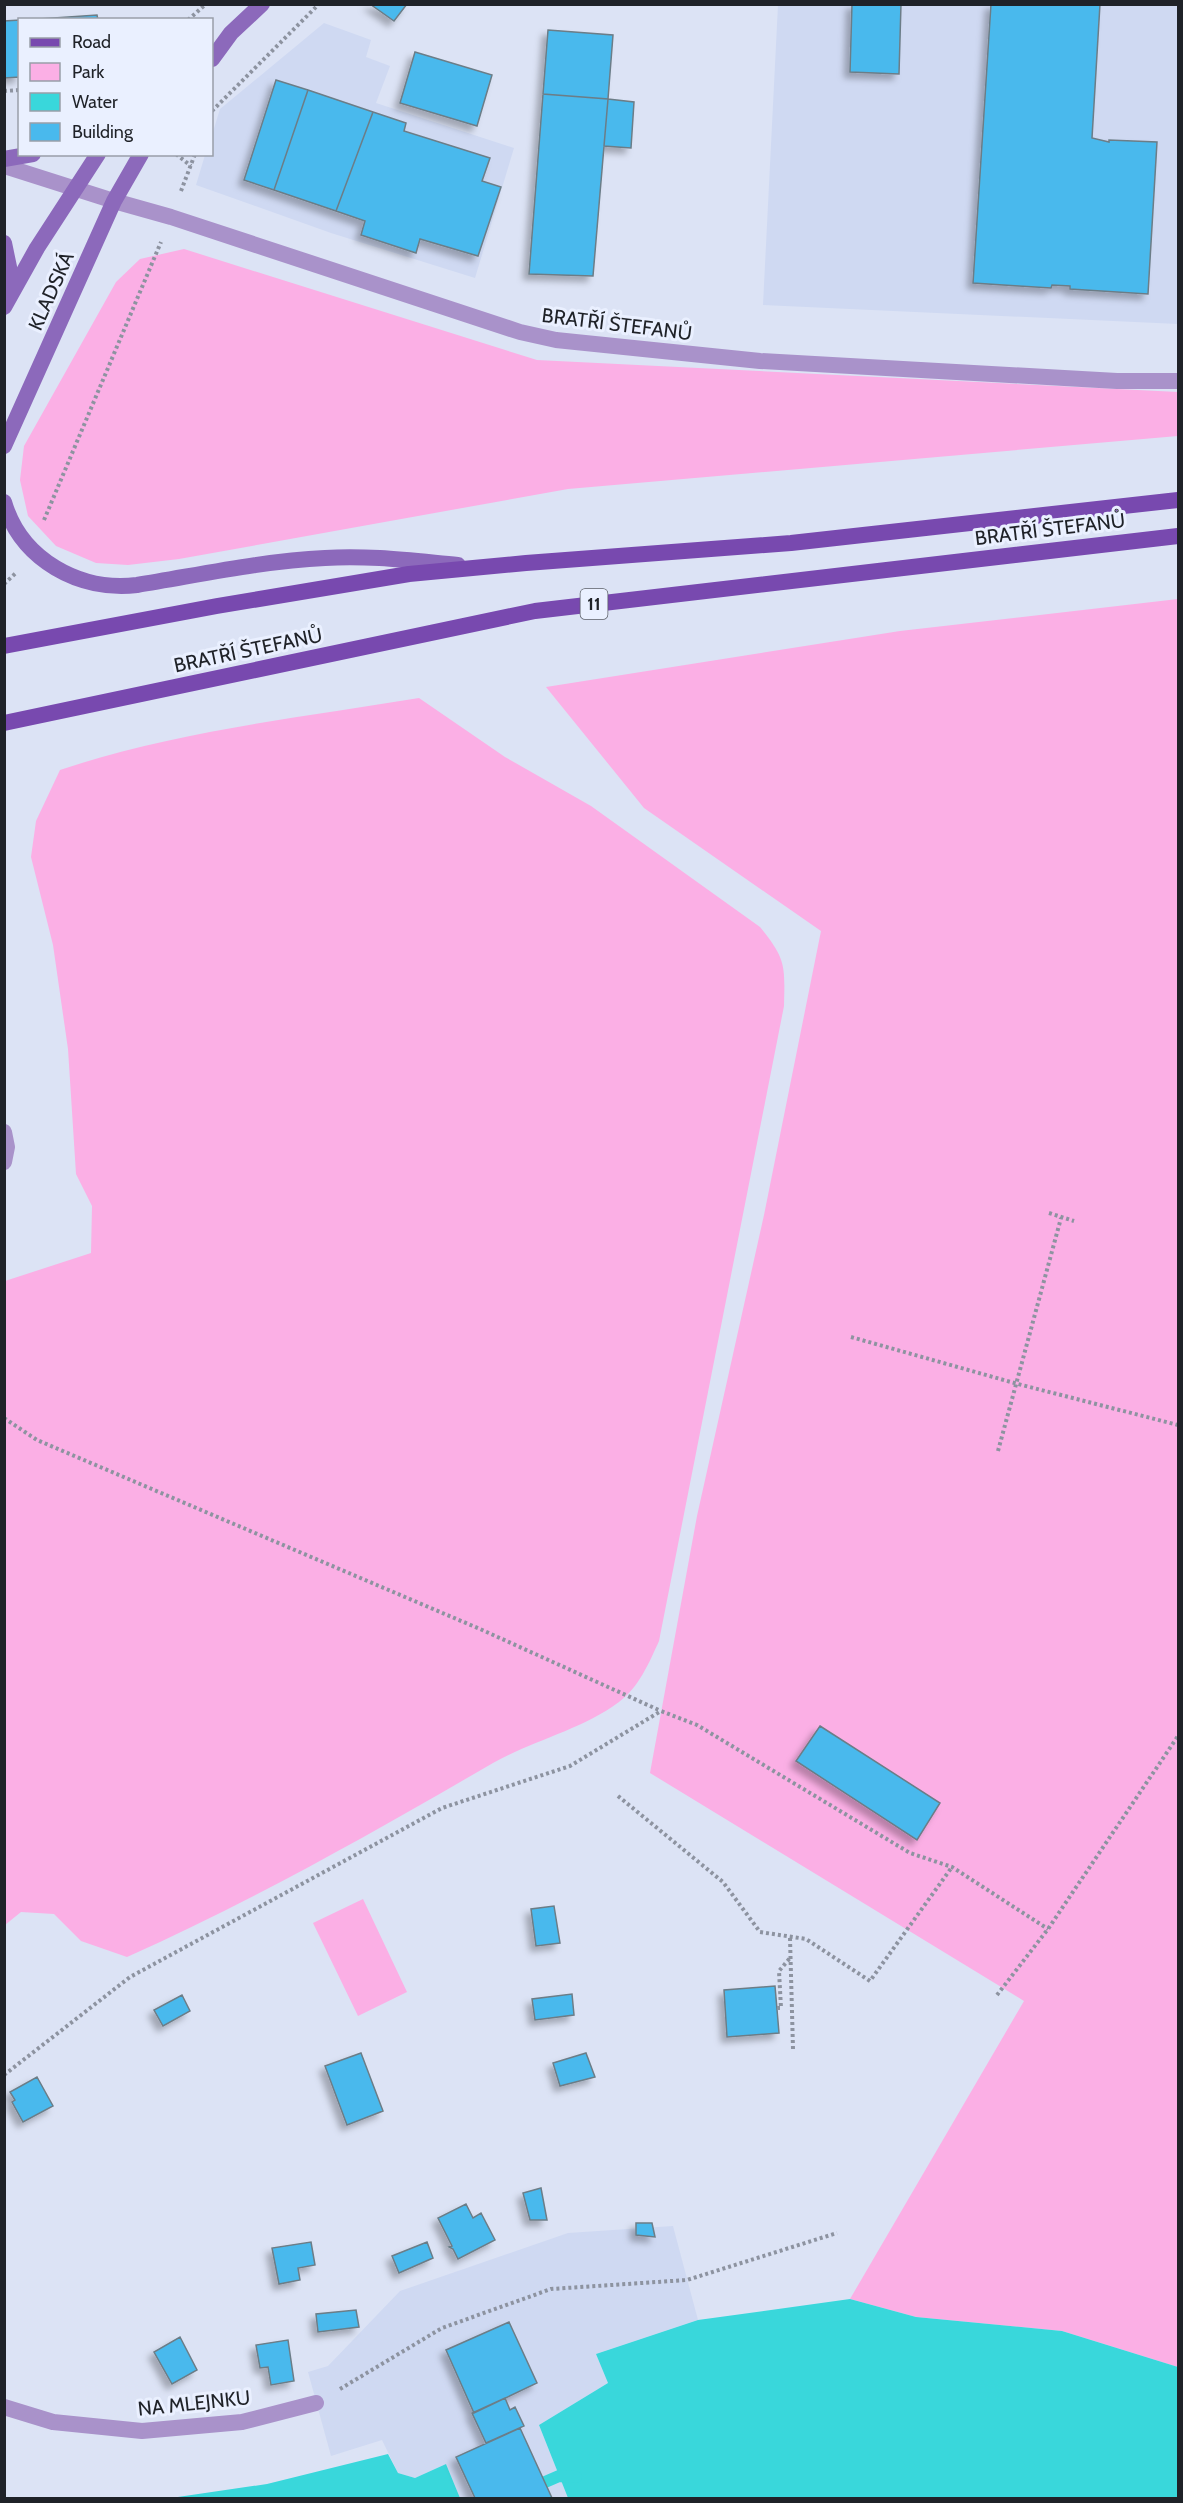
<svg xmlns="http://www.w3.org/2000/svg" width="1183" height="2503" font-family="Cabin,sans-serif">
<defs>
<filter id="shadow"><feDropShadow dx="-5.5" dy="5.5" stdDeviation="3" flood-color="#0004"/></filter>
</defs>
<rect width="100%" height="100%" fill="#dce3f5"/>
<path fill="#cfd9f2" d="M778,5H1178V324L763,305Z
M324,23L371,40L366,57L390,66L376,103L514,148L475,278L331,233L196,185L205,155L212,154V135L220,109Z
M673,2226L698,2320L596,2354L608,2383L539,2425L568,2498H460L446,2464L415,2478L398,2473L382,2440L331,2456L308,2372L328,2366L400,2291L568,2233Z"/>
<path fill="#fbafe5" d="M184,249L537,360L1178,392V436L568,489L179,559L128,565L96,563L56,546L28,516L20,480L24,446L116,282L140,259Z
M1178,599V2367L1062,2331L916,2317L850,2299L1024,2001L650,1773L697,1516L764,1215L821,931L644,808L546,687L900,631Z
M419,698L505,757L591,806L760,927C786,959 785,965 784,1006L659,1641C649,1663 639,1687 619,1702C581,1730 534,1740 493,1763C374,1832 253,1901 127,1957L81,1941L54,1914L21,1912L5,1925V1281L91,1253L92,1206L76,1174L68,1049L53,945L31,857L36,821L60,770C176,731 299,718 419,698Z
M363,1899L407,1992L358,2016L313,1923Z"/>
<path fill="#39d7db" d="M850,2299L916,2317L1062,2331L1178,2367V2498H568L539,2425L608,2383L596,2354L698,2320Z
M388,2454L398,2473L415,2478L446,2464L460,2498H171L267,2484Z"/>
<g fill="none" stroke-linecap="round" stroke-linejoin="round">
<path stroke="#39d7db" stroke-width="12" d="M508,2498L559,2476L576,2477"/>
</g>
<path fill="#49b9ed" stroke="#6c7d87" stroke-width="1.5" filter="url(#shadow)" d="M370,4H407L394,21Z
M852,4H901L899,74L850,72Z
M991,4H1100L1092,138L1109,142V140L1157,142L1148,294L1070,289V286L1052,285L1051,288L973,283Z
M97,15L98,20H24Z
M20,20V77L4,78V21Z
M548,30L613,35L608,99L543,94Z
M415,52L492,75L477,126L400,103Z
M276,80L308,90L274,190L244,180Z
M308,90L373,112L336,211L274,190Z
M543,94L608,99L593,276L529,274Z
M608,99L634,102L631,148L604,146Z
M373,112L406,123L404,131L490,158L482,181L501,187L478,256L420,239L416,253L361,235L365,221L336,211Z
M820,1726L940,1803L917,1840L796,1761Z
M554,1906L560,1943L536,1946L531,1909Z
M775,1986L779,2033L727,2037L724,1990Z
M572,1994L574,2015L535,2020L532,1999Z
M182,1995L190,2011L163,2026L154,2010Z
M361,2053L383,2111L347,2125L325,2066Z
M586,2053L595,2077L560,2086L553,2063Z
M37,2077L53,2106L23,2122L12,2102L15,2100L10,2092Z
M541,2188L547,2220H530L523,2193Z
M466,2204L473,2218L481,2213L495,2240L458,2259L453,2249L449,2247L452,2246L438,2218Z
M636,2223H652L655,2237L636,2235Z
M311,2242L315,2265L298,2268L300,2280L279,2284L272,2248Z
M427,2242L433,2258L399,2273L392,2256Z
M356,2310L359,2327L318,2332L316,2314Z
M509,2322L537,2383L474,2413L446,2350Z
M180,2337L197,2370L172,2384L154,2352Z
M288,2340L294,2381L271,2385L268,2367L260,2368L256,2345Z
M505,2398L510,2410L515,2407L524,2426L486,2443L472,2413Z
M520,2428L552,2498H475L456,2457Z"/>
<g fill="none" stroke-linecap="round" stroke-linejoin="round">
<path stroke="#8d93a0" stroke-width="4" stroke-dasharray="3 3" stroke-linecap="butt" d="M188,20L206,4
M4,91L20,90
M212,111L319,4
M176,154L191,166
M181,191L195,154
M44,520L161,242
M4,584L17,572
M1049,1213L1074,1221
M851,1337L1018,1384L1178,1425
M4,1418L37,1440L480,1629L661,1711
M998,1451L1061,1218
M618,1796L723,1882L760,1932L806,1939L870,1981L952,1867
M790,1938L793,2049
M997,1995L1048,1929L1178,1736
M777,2008H781L779,1971L790,1958
M4,2075L130,1977L442,1808L570,1766L661,1711L697,1725L910,1853L952,1867L1048,1929
M340,2389L442,2328L551,2289L687,2280L837,2233"/>
<path stroke="#a992ca" stroke-width="16" d="M114,201L171,217L520,332L556,340L760,361L1117,381H1178
M4,1132L7,1147L4,1162
M4,2407L53,2422L142,2431L242,2422L316,2403"/>
<path stroke="#a992ca" stroke-width="16" d="M4,166L114,201"/>
<path stroke="#8c69bb" stroke-width="16" d="M212,59L231,33L262,4
M4,159L33,154
M4,243L9,267V297
M4,307L37,248L98,154
M4,446L114,201L141,154
M4,502C21,560 80,592 137,585C199,575 262,561 325,558C369,555 414,561 458,565"/>
<path stroke="#7849af" stroke-width="16" d="M4,646L217,606L409,574L526,563L791,543L1178,500
M4,723L535,611L1178,536"/>
</g>
<g text-anchor="middle" stroke-width="6" stroke-linejoin="round" paint-order="stroke">
<rect fill="#eaf0ff" stroke="#5c6068" stroke-width="1.5" x="580.5" y="589" width="27" height="30" rx="4.5"/>
<g font-size="18" font-weight="bold" fill="#1f2228">
<text x="594" y="610">11</text>
</g>
<g font-size="20" fill="#1f2228" stroke="#eaf0ff">
<text transform="translate(51 291) rotate(-66)" y="7">KLADSKÁ</text>
<text transform="translate(617 324) rotate(7)" y="7">BRATŘÍ ŠTEFANŮ</text>
<text transform="translate(1050 529) rotate(-7)" y="7">BRATŘÍ ŠTEFANŮ</text>
<text transform="translate(248 650) rotate(-12)" y="7">BRATŘÍ ŠTEFANŮ</text>
<text transform="translate(194 2403) rotate(-6)" y="7">NA MLEJNKU</text>
</g>
</g>
<rect width="1183" height="2503" fill="none" stroke="#1f2228" stroke-width="12"/>
<rect x="18" y="18" width="195" height="138" fill="#eaf0ff" stroke="#999ea9" stroke-width="1.5"/>
<rect x="30" y="38" width="30" height="9" fill="#7849af" stroke="#999ea9" stroke-width="1.5"/>
<text x="72" y="48" font-size="18" fill="#1f2228">Road</text>
<rect x="30" y="63" width="30" height="18" fill="#fbafe5" stroke="#999ea9" stroke-width="1.5"/>
<text x="72" y="78" font-size="18" fill="#1f2228">Park</text>
<rect x="30" y="93" width="30" height="18" fill="#39d7db" stroke="#999ea9" stroke-width="1.5"/>
<text x="72" y="108" font-size="18" fill="#1f2228">Water</text>
<rect x="30" y="123" width="30" height="18" fill="#49b9ed" stroke="#999ea9" stroke-width="1.5"/>
<text x="72" y="138" font-size="18" fill="#1f2228">Building</text>
</svg>
